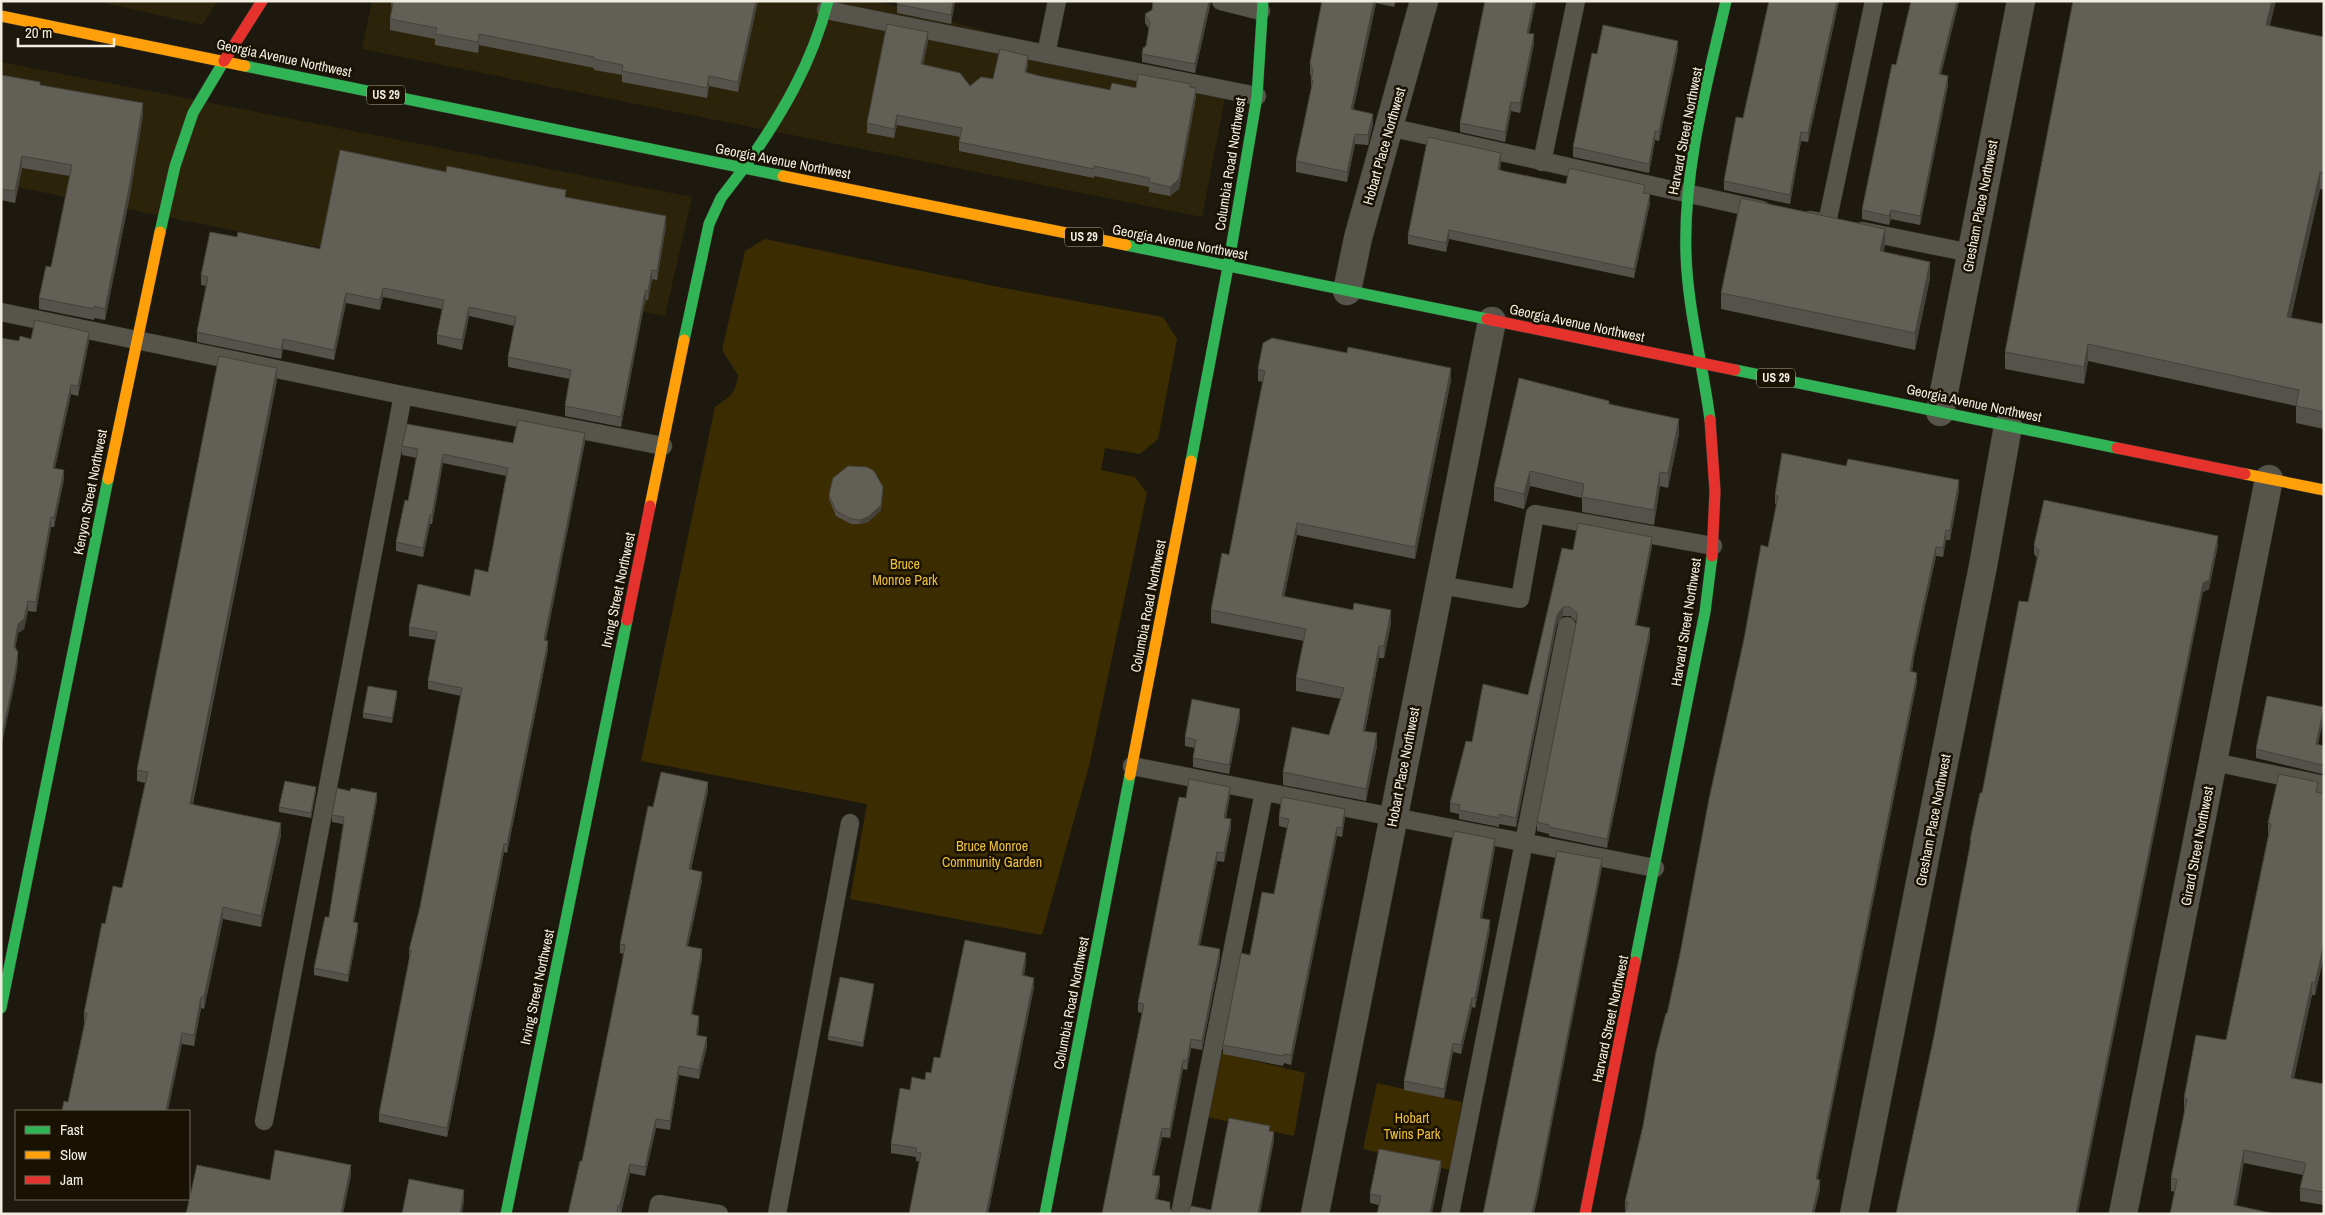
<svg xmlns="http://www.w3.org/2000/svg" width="2325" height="1215" font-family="'Archivo Narrow',sans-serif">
<rect width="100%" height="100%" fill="#1d190f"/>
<path fill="#2c230b" d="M96,1H218L202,25Z
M372,1H877L1225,98L1202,217L362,49Z
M1,62L692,197L665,316L1,184Z"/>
<path fill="#3b2c02" d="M765,239L1004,288L1163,317L1177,339L1158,439L1140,454L1105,448L1101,470L1135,477L1147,493L1089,766L1042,935L850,899L867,804L641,761L715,407C731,396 735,394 738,375L722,350L745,251Z
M1218,1052L1305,1073L1294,1136L1207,1117Z
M1377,1083L1462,1102L1450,1170L1363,1149Z"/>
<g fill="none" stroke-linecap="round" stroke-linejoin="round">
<defs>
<path id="lane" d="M1221,1L1261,11
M826,10L1257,96
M1046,54L1057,1
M1389,127L1762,210
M1542,162L1576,1
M1810,220L1827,223L1874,1
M1862,231L1971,253
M1,312L397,394L663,446
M1440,585L1520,599L1535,514L1713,546
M2214,762L2324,785
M1132,766L1655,868
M264,1121L403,395
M657,1214L659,1204L719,1214
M777,1214L850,823
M1180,1214L1264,792
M1450,1214L1567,626"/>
<path id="street" d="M1347,291L1358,238L1424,1
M1940,412L2021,1
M1315,1214L1492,321
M1854,1214L1983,566L2008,426
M2123,1214L2269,479"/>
<path id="fast" d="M245,66L783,176
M744,168C781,116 812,64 828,1
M160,232L175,166L193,113L224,61
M1126,245L1487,319
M684,340L709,224L721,198L744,168
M1735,370L2117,448
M1710,420C1703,365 1688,311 1686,255C1683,169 1707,84 1726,1
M1191,461L1228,267L1257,96L1263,1
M1635,962L1705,612L1712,556
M1,1008L108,479
M506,1214L627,620
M1045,1214L1130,775"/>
<path id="slow" d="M1,16L245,66
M783,176L1126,245
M2245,474L2324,490
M108,479L160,232
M650,506L684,340
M1130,775L1191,461"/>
<path id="jam" d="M224,61L262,1
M1487,319L1735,370
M1710,420L1715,491L1712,556
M2117,448L2245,474
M627,620L650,506
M1585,1214L1635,962"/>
</defs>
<use href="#lane" stroke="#35332c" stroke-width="19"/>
<use href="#street" stroke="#35332c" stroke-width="29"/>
<use href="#fast" stroke="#35332c" stroke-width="12"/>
<use href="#slow" stroke="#35332c" stroke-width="12"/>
<use href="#jam" stroke="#35332c" stroke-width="12"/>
<use href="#lane" stroke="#57544b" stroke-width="18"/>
<use href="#street" stroke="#57544b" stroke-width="28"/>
<use href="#fast" stroke="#30b455" stroke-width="11"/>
<use href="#slow" stroke="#ff9f0a" stroke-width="11"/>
<use href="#jam" stroke="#e5322d" stroke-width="11"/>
</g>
<path fill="#54524a" d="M391,1H758L738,92L709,86L707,98L622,82V75L594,70V68L479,45L478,53L435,45V39L390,30V19L392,11Z
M897,1H955L951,24L897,13Z
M1211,1L1195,73L1142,62V54L1146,46L1149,29L1145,23V14Z
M1322,1H1396L1394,7L1376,3L1353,110L1373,124L1368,145L1355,144L1347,182L1296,172V161L1311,90V78L1310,73V63Z
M1485,1H1536L1529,33L1534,43L1520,113L1511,111L1505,142L1460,132V123Z
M1769,1H1839L1808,142L1801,141L1790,204L1724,190V181L1743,118Z
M1911,1H1959L1941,74L1948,85L1920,225L1891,219L1889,225L1862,219V210Z
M2270,26L2324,37V190L2320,189L2291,318L2324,324V429L2296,423V406L2088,361L2084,384L2005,369V352Z
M928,41L923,65L970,86L993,79L1028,65L1026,72L1039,76L1110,90L1191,87L1196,97L1179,189L1170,196L1149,192V187L1094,176V178L959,151V142L960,137L897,125L894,138L867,133V123Z
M1678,50L1659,141L1655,140L1649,173L1573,157V147L1597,54Z
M1,75L143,114L130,195L105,320L94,318V320L39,309V298L51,267L70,176L22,168L15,203L1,200Z
M1501,162L1500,170L1503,171L1566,184L1645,193L1650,203L1634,278L1449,239L1446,252L1408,244V235Z
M566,198L666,226L657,280L652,279L648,300H646L644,306L621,427L565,416V406L570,379L508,367V357L514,326L469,316L462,350L437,344V335L442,309L383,297L380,310L346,303L334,360L283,349L281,359L197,342V332L206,286L201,285V275L237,237L320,249Z
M1885,246L1883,252L1930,278L1915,350L1721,309V293Z
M31,339L89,341L78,396L71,394L55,468L64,479L54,527H51L36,612L28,611L24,629L18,633L15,648L18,661L15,682L19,341Z
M1258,369L1451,380L1415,559L1297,535L1284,596L1391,623L1384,658H1379L1365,731L1377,746L1366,801L1283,785V772L1329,735L1341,699L1296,691V678L1304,641L1211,623V610L1229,555L1263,382L1258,381Z
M277,380L193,804L281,835L261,927L223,919L204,1009L201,1008L194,1046L182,1044L68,1102L84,1024V1013L105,924L122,888L145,783L137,781V770Z
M1609,404L1679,434L1668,488L1660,486L1654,525L1582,512V498L1530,486L1524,509L1494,501V487Z
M585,442L546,640L548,649L538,700L507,853L504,852L499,878L447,1137L379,1122V1114L409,959V950L420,907L461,696L428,689V681L436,640L409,636V627L470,596L488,572L506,476L443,463L432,524H430L423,557L396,551V542L408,501L417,458L402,455V446L513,443Z
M1959,490L1950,540H1946L1943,557L1936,556L1914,657L1912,672L1917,682L1817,1180L1820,1189L1814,1214H1625L1626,1211H1625V1202L1643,1126L1680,954L1744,639L1768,547L1777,504H1775V495Z
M883,492L881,510L868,522L860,524H851L836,516L829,499V495Z
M2034,545H2218L2209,589L2203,592L1934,1036L1970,849V840L1982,793L2028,602L2037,558L2034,554Z
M1652,546L1636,626L1650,637L1607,848L1549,836V834L1537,831V822L1577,622L1570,616H1563L1557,624L1516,827L1499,824V827L1459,819V814L1450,812V803L1472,742L1528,695L1573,550Z
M397,696L392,723L363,718V713Z
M2324,716L2318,744L2324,746L2322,774L2256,758V749Z
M1240,718L1229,774L1193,767V758L1195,748L1185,746V737Z
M316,791L311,818L279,812V807Z
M708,791L691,870L702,881L688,946L702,958L692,1014L699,1025L698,1035L707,1046L699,1079L679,1075L670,1130L656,1128L645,1176L630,1173L621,1214H568L582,1161L593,1106L624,954L620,953V944L653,807Z
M2318,793L2324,794V955L2315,995H2312L2294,1078L2324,1084V1205L2300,1201V1188L2303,1175L2244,1163L2170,1214L2175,1192L2171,1191V1178L2185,1111H2184V1098L2226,1040L2268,836V823Z
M1230,796L1226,818L1231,828L1224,862L1217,861L1200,945L1220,958L1202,1050L1191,1048L1187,1070L1183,1069L1170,1138L1162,1137L1154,1175L1160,1185L1157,1200L1102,1214L1142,1013L1138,1012V1003L1186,798Z
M377,800L354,922L358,930L348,982L314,975V968L329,917L343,824L332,822V815Z
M1279,817L1345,818L1342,837L1337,836L1291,1065L1284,1063L1283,1066L1223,1054V1045L1250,955L1274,894L1287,828L1279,826Z
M1495,848L1482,918L1490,929L1475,1008L1472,1007L1461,1054L1453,1052L1444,1098L1404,1090V1081Z
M1026,962L1024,976L1034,987L988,1214H909L920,1162L916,1161V1157L891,1153V1144L910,1090L925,1080L931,1073L940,1058Z
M874,988L863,1047L828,1040V1036Z
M1441,1170L1379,1205L1370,1203V1194Z"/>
<path fill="#45423c" d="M756,1H758L738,92V82Z
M953,1H955L951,24V15Z
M1209,1H1211L1195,73V64Z
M1374,1H1376V3L1351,120V109Z
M1534,1H1536L1527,42V33Z
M1837,1H1839L1808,142V133Z
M1957,1H1959L1939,83V74Z
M2272,1H2276L2266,42V25Z
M928,32V41L921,74V64Z
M479,34V45L478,53V42Z
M1534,34V43L1520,113V103Z
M1678,41V50L1659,141V132Z
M1028,56V65L1025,81V72Z
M709,76V86L707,98V88Z
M1948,76V85L1920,225V216Z
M1196,88V97L1179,189L1170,196V187Z
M1511,102V111L1505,142V132Z
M143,103V114L130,195L105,320V309Z
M1373,114V124L1368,145V135Z
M897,115V125L894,138V129Z
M1655,131V140L1649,173V164Z
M1801,132V141L1790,204V195Z
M1355,134V144L1347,182V172Z
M1501,153V162L1498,178V169Z
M22,156V168L15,203V191Z
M2320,172V189L2287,334V317Z
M1650,194V203L1634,278V269Z
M1891,210V219L1889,225V216Z
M666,216V226L657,280V271Z
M1885,229V246L1880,268V251Z
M1449,230V239L1446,252V243Z
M1930,262V278L1915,350V333Z
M652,270V279L648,300V291Z
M383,288V297L380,310V300Z
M646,290V300L644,306L621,427V417L644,297Z
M346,293V303L334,360V350Z
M469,307V316L462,350V340Z
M89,332V341L78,396V386Z
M283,339V349L281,359V350Z
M2088,344V361L2084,384V367Z
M277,368V380L190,815V804Z
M1451,368V380L1415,559V547Z
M71,385V394L53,477V468Z
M1679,419V434L1668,488V473Z
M585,433V442L544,649V640Z
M443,454V463L432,524V515Z
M64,470V479L54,527V518Z
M1530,471V486L1524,509V494Z
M1660,472V486L1654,525V510Z
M1959,480V490L1950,540V531Z
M883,487L881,510L868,522L860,524V520Z
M430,515V524L423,557V548Z
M51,517V527L36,612V602Z
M1297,523V535L1282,608V596Z
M1946,530V540L1943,557V548Z
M2218,536V545L2209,589L2203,592L2078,1214H2076L2203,583Z
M1652,537V546L1635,634V625Z
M1936,547V556L1914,657L1910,680V671L1914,648Z
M28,601V611L24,629L18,633L14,656V646L18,624Z
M1563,607V616L1557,624L1516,827V818L1557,615Z
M1391,610V623L1384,658V646Z
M1650,628V637L1607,848V839Z
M548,641V649L538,700L507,853V844Z
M1379,646V658L1363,743V731Z
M18,652V661L15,682L1,749V740Z
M1917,673V682L1816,1188V1179Z
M397,691V696L392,723V718Z
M2324,707V716L2316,753V744Z
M1240,709V718L1229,774V765Z
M1377,733V746L1366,801V789Z
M2324,758V767L2322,774V765Z
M708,782V791L689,878V869Z
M316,787V791L311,818V813Z
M1230,787V796L1224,827V818Z
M377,793V800L353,929V922Z
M1345,809V818L1342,837V828Z
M1231,819V828L1224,862V853Z
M281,823V835L261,927V916Z
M1337,827V836L1291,1065V1055Z
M1495,839V848L1480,927V918Z
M504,844V852L447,1137V1128Z
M1217,852V861L1198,954V945Z
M1602,859V868L1538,1196L1534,1214H1532Z
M702,872V881L686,955V946Z
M223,907V919L204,1009V997Z
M1490,920V929L1475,1008V998Z
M358,923V930L348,982V975Z
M2324,943V955L2315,995V983Z
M702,949V958L691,1023V1014Z
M1220,949V958L1202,1050V1041Z
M1026,953V962L1022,985V975Z
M1034,978V987L988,1214H986Z
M2312,982V995L2291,1091V1078Z
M874,984V988L863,1047V1043Z
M201,997V1008L194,1046V1035Z
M1472,998V1007L1461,1054V1045Z
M699,1016V1025L696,1044V1035Z
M182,1033V1044L168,1111H166Z
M707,1037V1046L699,1079V1070Z
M1191,1039V1048L1187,1070V1061Z
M1453,1043V1052L1444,1098V1089Z
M1183,1060V1069L1170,1138V1129Z
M679,1066V1075L670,1130V1121Z
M656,1119V1128L645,1176V1167Z
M1162,1128V1137L1152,1184V1175Z
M1274,1132V1141L1260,1214H1258Z
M2244,1150V1163L2235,1214L2234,1205Z
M1441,1161V1170L1432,1214H1430Z
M630,1164V1173L620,1214V1205Z
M351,1165V1176L343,1214H341Z
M1160,1176V1185L1155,1208V1199Z
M1820,1180V1189L1814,1214H1812Z
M464,1190V1201L462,1214H460Z"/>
<path fill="#625f56" stroke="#45423c" d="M392,1H756L738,82L709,76L707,88L622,71L623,65L594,59V57L479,34L478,42L435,34L437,28L390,19L393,3Z
M897,1H953L951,15L897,4Z
M1153,1H1209L1195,64L1142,54L1143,48L1146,46L1150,22L1145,14L1152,10Z
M1322,1H1374L1351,109L1373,114L1368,135L1355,134L1347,172L1296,161L1313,80H1311L1313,71L1310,63Z
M1485,1H1534L1527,33L1534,34L1520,103L1511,102L1505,132L1460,123Z
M1769,1H1837L1808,133L1801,132L1790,195L1724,181L1736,117L1743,118Z
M1911,1H1957L1939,74L1948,76L1920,216L1891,210L1889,216L1862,210L1892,64L1896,65Z
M2073,1H2272L2266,25L2324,37V173L2320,172L2287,317L2324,324V412L2296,406L2299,390L2088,344L2084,367L2005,352Z
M887,24L928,32L921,64L960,73L970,86L981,77L993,79L1000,49L1028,56L1025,72L1039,76L1110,90L1112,83L1136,88L1138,74L1191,84L1190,87L1196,88L1179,179L1170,187L1149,182L1150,178L1094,166V169L959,142L962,128L897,115L894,129L867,123Z
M1603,25L1678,41L1659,132L1655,131L1649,164L1573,147L1592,53L1597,54Z
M1,75L40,82V85L143,103L130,183L105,309L94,306V309L39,298L46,266L51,267L72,165L22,156L15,191L1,189Z
M1428,137L1501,153L1498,169L1503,171L1566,184L1569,168L1645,185L1643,193L1650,194L1634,269L1449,230L1446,243L1408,235Z
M340,150L446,172L447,166L544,186L566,190L565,197L666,216L657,271L652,270L648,291L646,290L644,297L621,417L565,406L571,370L508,357L516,317L469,307L462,340L437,335L444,300L383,288L380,300L346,293L334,350L283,339L281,350L197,332L208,277L201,275L210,232L237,237L238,232L320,249Z
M1741,198L1885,229L1880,251L1930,262L1915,333L1721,293Z
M35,320L89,332L78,386L71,385L53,468L64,470L54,518L51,517L36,602L28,601L24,619L18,624L14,646L18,652L15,673L1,740V338L19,341L20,336L31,339Z
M1272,338L1347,353L1348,347L1451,368L1415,547L1297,523L1282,596L1353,610L1354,603L1391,610L1384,646H1379L1363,731L1377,733L1366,789L1283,772L1292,727L1329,735L1344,688L1296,678L1306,629L1211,610L1222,553L1229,555L1259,400L1265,371L1258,369L1263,343Z
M219,356L277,368L190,804L281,823L261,916L223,907L204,997H201L194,1035L182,1033L166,1111H62L64,1101L68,1102L87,1013H84L102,923L105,924L113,886L122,888L148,772L137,770Z
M1519,378L1609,401V404L1679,419L1668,473L1660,472L1654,510L1582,497L1584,484L1530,471L1524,494L1494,487Z
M518,420L585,433L544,640L548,641L538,691L507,844H504L499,869L447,1128L379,1114L411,950H409L420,907L462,688L428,681L437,632L409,627L418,584L470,596L475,569L488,572L508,468L443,454L432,515H430L423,548L396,542L405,500L408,501L418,449L402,446L407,424L513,443Z
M1782,453L1846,466L1848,459L1959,480L1950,531L1946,530L1943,548L1936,547L1914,648L1910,671L1917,673L1816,1179L1820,1180L1812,1214H1625L1628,1202H1625L1643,1126L1656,1052L1666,1013L1667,1014L1680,954L1709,799L1744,639L1761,545L1768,547L1778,496L1775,495Z
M848,466L867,467L874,471L883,487L881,505L868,517L860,520L851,519L836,511L829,495L833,478Z
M2044,500L2218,536L2209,580L2203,583L2076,1214H1896L1934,1036L1971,840H1970L1980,793H1982L2019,601L2028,602L2039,550L2034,545Z
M1578,523L1652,537L1635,625L1650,628L1607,839L1549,827V825L1537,822L1577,619V613L1570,607H1563L1557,615L1516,818L1499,814V818L1459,810L1460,805L1450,803L1466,741L1472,742L1483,684L1528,695L1562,548L1573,550Z
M368,686L397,691L392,718L363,713Z
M2267,696L2324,707L2316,744L2324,746V758L2322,765L2256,749Z
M1192,699L1240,709L1229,765L1193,758L1196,740L1185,737Z
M661,772L708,782L689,869L702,872L686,946L702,949L691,1014L699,1016L696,1035L707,1037L699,1070L679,1066L670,1121L656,1119L645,1167L630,1164L620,1205H618L617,1214H568L580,1161H582L622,963L625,945L620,944L648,806L653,807Z
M2279,774L2318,782L2316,792L2324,794V943L2315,983L2312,982L2291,1078L2324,1084V1192L2300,1188L2306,1163L2244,1150L2234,1205L2276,1214H2170L2177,1180L2171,1178L2187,1099L2184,1098L2196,1035L2226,1040L2271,824L2268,823Z
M1189,779L1230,787L1224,818L1231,819L1224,853L1217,852L1198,945L1220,949L1202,1041L1191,1039L1187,1061L1183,1060L1170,1129L1162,1128L1152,1175L1160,1176L1155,1199L1170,1202V1209L1176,1214H1102L1144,1004L1138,1003L1164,871L1179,797L1186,798Z
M285,781L316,787L311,813L279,807Z
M337,788L350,791L351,788L377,793L353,922L358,923L348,975L314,968L325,917H329L343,828L344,817L332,815Z
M1282,797L1345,809L1342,828L1337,827L1291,1055L1284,1054L1283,1056L1223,1045L1241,953L1250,955L1262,892L1274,894L1289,819L1279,817Z
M1454,831L1495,839L1480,918L1490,920L1475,998H1472L1461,1045L1453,1043L1444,1089L1404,1081Z
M1557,851L1602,859L1538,1187L1532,1214H1483Z
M965,940L1026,953L1022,975L1034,978L986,1214H909L921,1153L916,1152L917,1148L891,1144L900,1088L910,1090L912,1077L925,1080L926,1072L931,1073L934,1057L940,1058Z
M840,977L874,984L863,1043L828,1036Z
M1229,1118L1270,1126L1269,1131L1274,1132L1258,1214H1182L1188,1212L1191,1206L1211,1210Z
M1379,1149L1441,1161L1430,1214H1377L1381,1196L1370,1194Z
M275,1150L351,1165L341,1214H186L197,1165L270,1180Z
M409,1179L464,1190L460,1214H402Z"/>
<g text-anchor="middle" stroke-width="5" stroke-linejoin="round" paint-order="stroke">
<g fill="#191202" stroke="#b1ab9e" stroke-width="1">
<rect x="367" y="85.5" width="38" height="19" rx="4"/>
<rect x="1065" y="227.5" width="38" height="19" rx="4"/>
<rect x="1757" y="368.5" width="38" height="19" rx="4"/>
</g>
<g font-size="12" font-weight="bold" fill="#f2ede1">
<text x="386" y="99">US 29</text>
<text x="1084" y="241">US 29</text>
<text x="1776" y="382">US 29</text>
</g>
<g font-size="14" fill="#f2ede1" stroke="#191202">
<text transform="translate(284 58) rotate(12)" y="5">Georgia Avenue Northwest</text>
<text transform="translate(1685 131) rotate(-79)" y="5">Harvard Street Northwest</text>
<text transform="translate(1384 146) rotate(-74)" y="5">Hobart Place Northwest</text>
<text transform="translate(783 161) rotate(11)" y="5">Georgia Avenue Northwest</text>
<text transform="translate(1230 164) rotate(-81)" y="5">Columbia Road Northwest</text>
<text transform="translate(1980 206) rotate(-79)" y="5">Gresham Place Northwest</text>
<text transform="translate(1180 242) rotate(11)" y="5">Georgia Avenue Northwest</text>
<text transform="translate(1577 323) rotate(12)" y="5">Georgia Avenue Northwest</text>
<text transform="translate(1974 403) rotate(12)" y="5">Georgia Avenue Northwest</text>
<text transform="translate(90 492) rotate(-79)" y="5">Kenyon Street Northwest</text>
<text transform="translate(618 590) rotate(-78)" y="5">Irving Street Northwest</text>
<text transform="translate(1148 606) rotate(-79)" y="5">Columbia Road Northwest</text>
<text transform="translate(1686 622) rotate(-81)" y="5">Harvard Street Northwest</text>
<text transform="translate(1403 767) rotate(-79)" y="5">Hobart Place Northwest</text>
<text transform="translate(1933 820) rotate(-79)" y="5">Gresham Place Northwest</text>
<text transform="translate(2197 846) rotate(-79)" y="5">Girard Street Northwest</text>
<text transform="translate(537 987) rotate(-78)" y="5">Irving Street Northwest</text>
<text transform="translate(1071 1003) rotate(-79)" y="5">Columbia Road Northwest</text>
<text transform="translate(1610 1019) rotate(-78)" y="5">Harvard Street Northwest</text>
</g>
<g font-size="14" fill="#efc039" stroke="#191202">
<text x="905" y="569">Bruce<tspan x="905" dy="16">Monroe Park</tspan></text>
<text x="992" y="851">Bruce Monroe<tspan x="992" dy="16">Community Garden</tspan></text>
<text x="1412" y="1123">Hobart<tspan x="1412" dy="16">Twins Park</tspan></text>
</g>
</g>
<rect width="2325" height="1215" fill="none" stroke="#f2ede1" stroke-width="5"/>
<rect x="15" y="1110" width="175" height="90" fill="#191202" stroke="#706a5b"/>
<rect x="25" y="1126" width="25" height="8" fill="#30b455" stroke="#706a5b"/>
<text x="60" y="1135" font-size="15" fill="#f2ede1">Fast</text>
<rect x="25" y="1151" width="25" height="8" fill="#ff9f0a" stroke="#706a5b"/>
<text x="60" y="1160" font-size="15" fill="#f2ede1">Slow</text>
<rect x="25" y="1176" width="25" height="8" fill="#e5322d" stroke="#706a5b"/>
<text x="60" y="1185" font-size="15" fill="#f2ede1">Jam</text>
<path d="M18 38v8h96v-8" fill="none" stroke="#f2ede1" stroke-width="2.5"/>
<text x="25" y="38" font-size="15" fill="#f2ede1" stroke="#191202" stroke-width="4" paint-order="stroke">20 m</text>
</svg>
